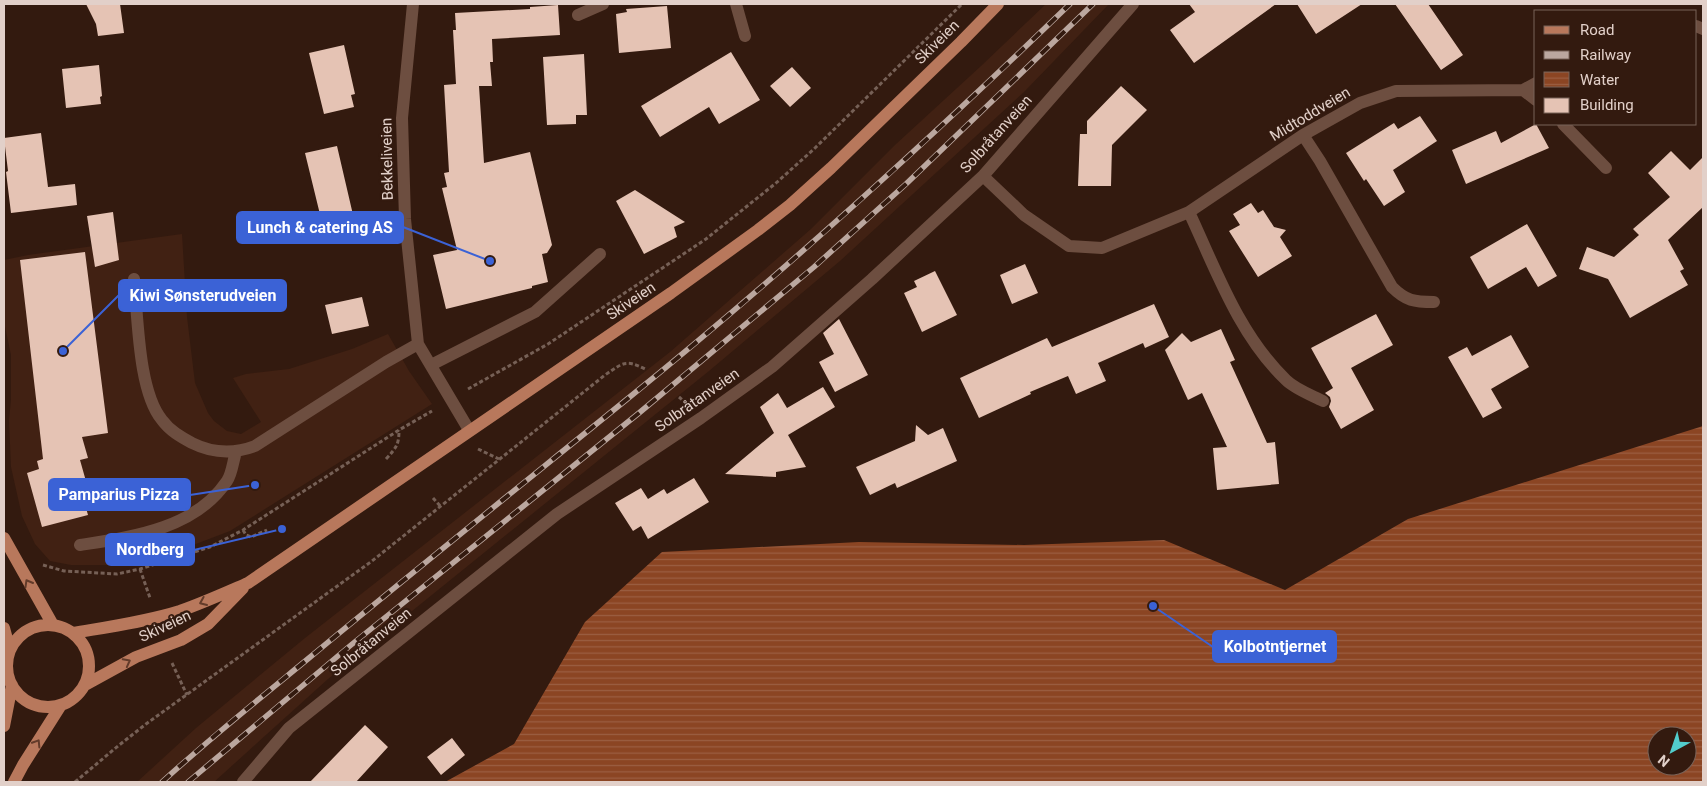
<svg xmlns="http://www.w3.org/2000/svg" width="1707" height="786" font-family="Roboto,sans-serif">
<defs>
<pattern id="water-rules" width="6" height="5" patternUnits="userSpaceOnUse" patternTransform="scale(1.25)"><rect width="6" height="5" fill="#8b4523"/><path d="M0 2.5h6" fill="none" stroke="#9b5f42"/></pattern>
</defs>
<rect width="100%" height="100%" fill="#331a0f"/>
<path fill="#412113" d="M1046,4H1109L1024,92L840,261L709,371L328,679L214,782H137L196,728L305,638L670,352L811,229L895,145L981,66Z
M182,234L187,317L195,383L208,413L214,421L227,431L241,434L261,422L233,378L246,374L289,369L352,349L388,334L409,371L432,404L230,531L159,558L115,565H71L50,561L35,544L22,516L11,467L9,421L11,399V355L4,322V260L28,255Z"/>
<path fill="url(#water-rules)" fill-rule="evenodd" d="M1703,426V782H445L514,744L585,622L662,552L859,542L1024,545L1164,540L1285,590L1408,519ZM1657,736H1687V766H1657Z"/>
<path fill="#e5c3b4" d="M86,4H120L124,33L98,36L96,24Z
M1189,4H1276L1194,63L1170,30L1195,12Z
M1297,4H1362L1316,34Z
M1395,4H1428L1463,55L1441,70Z
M558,5L560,35L492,39L493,62H490L492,86H479L484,163L530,152L552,245L547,253L542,254L548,282L532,286V288L446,309L433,255L457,250L442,188L447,187L444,173L449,172L444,85L456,84L453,30H456L455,13L530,9V7Z
M667,6L671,48L619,53L616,14L627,12L626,9Z
M344,45L355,94L351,95L354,107L324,114L309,53Z
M731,52L760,100L719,124L709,107L660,137L641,106Z
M584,54L587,115H576V124L547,125L543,57Z
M99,65L102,96L100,97L101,104L66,108L62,69Z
M792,67L811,88L790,107L770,86Z
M1121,86L1147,110L1112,145L1111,186H1078L1080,134H1087V121Z
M1420,116L1437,141L1393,170L1405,192L1384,206L1366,179L1364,181L1346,153L1394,123L1398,129Z
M1536,124L1549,148L1466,184L1452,150L1496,131L1501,143Z
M41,133L48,187L75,184L77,205L11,213L6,172L8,171L4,138Z
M337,146L357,232L326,239L305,153Z
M1671,151L1690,170L1703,157V207L1668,240L1684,269L1680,271L1688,285L1630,318L1608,279L1579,269L1587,247L1614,257L1639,235L1633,229L1670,197L1648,173Z
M635,190L685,222L674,227L677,237L644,254L616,201Z
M1251,203L1258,213L1263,210L1274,227L1286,230L1280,237L1292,256L1258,277L1229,231L1240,225L1233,214Z
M113,212L119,260L95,267L87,216Z
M1527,224L1557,276L1538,287L1526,267L1488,289L1470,257Z
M85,252L108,433L82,437L88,458L80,460L91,499L84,501L88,515L42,527L27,473L39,469L37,461L43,459L20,260Z
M1025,264L1038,293L1012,304L1000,275Z
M935,271L957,315L922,332L904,293L917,287L914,281Z
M362,297L369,326L332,334L325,305Z
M1154,304L1169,337L1145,348L1143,343L1098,363L1106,381L1076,394L1068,376L1030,392L1031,394L979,418L960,378L1047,338L1052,347Z
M1376,314L1393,345L1351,368L1374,410L1341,429L1329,407L1331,401L1330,397L1325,393L1333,388L1311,348Z
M839,319L868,375L835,392L819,362L834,354L823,333Z
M1221,329L1235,360L1230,362L1267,443L1275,442L1279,484L1217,490L1213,448L1227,447L1202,393L1188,400L1165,350L1182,333L1191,342Z
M1511,335L1529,367L1491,389L1502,408L1483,418L1448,357L1467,347L1472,356Z
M823,387L835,407L788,435L806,467L776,472V477L725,474L774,433L760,407L778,393L787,408Z
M916,425L928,435L943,428L957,461L897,488L895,483L870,495L856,467L915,441Z
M694,478L709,502L648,539L641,526L633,531L615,503L641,488L648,499L664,489L667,494Z
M365,725L388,747L356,782H310Z
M452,738L465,755L441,775L427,757Z"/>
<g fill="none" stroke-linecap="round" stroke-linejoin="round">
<path stroke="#766056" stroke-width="3" stroke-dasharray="4 2.5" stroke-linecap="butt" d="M468,389L548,344L706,239L776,183L814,149L962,4
M679,397L686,403
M478,449L499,459
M386,459C396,448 399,445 399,430
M433,498L441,507
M243,530L246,535L251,537L267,530
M43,565L64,571L117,574L140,569L210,547L243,530L399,430L432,411
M140,569L150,598
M172,663L187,695
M75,782L118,746L146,724L372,561L605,375C623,363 625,359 645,369"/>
<path stroke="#6d4e40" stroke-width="12" d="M413,4L402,118L405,219L418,344L469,430
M736,4L745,36
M578,15L603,4
M1696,26L1703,29
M1523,90L1536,83
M1563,124L1606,168
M1303,135L1320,161L1392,287C1406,301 1414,302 1434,302
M983,176L1024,215L1069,246L1102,248L1189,212L1303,135L1360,103L1396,91L1523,90L1536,100
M1189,212C1216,270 1239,335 1286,380C1295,389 1311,395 1323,401
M134,279C138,317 138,391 162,420C170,431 181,437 192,443C212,453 234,454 255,446L386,362L418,344
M431,365L535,312L600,254
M80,545C132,537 195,529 227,481C232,474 233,461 236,452
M243,782L289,728L557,514L701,418L772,367L872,279L983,176L1133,4"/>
<path stroke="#b8785c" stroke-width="12" d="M4,538L53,625
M7 666a41 41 0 1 1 82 0a41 41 0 1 1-82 0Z
M4,628L10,650
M73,633C108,627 145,622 180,611C203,603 225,593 248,583L671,293L758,230L790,205L831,168L961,42L998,4
M85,685L136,657L181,640L208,624L243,588
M4,726L12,685
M14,782L23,765L61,705"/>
<defs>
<path id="rail" d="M162,782C209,739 259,699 309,658C414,571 520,486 626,400C781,275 927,142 1070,4
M188,782L351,645L639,413L814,267L906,184L1093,4"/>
</defs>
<use href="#rail" stroke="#bba79f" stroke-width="5.5"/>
<use href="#rail" stroke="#331a0f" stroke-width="4" stroke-dasharray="11" stroke-linecap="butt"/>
</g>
<defs><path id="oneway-chevron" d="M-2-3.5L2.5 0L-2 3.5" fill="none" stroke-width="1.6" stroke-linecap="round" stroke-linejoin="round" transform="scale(1.25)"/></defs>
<g stroke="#623b2a">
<use href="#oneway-chevron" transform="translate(28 583) rotate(-120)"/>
<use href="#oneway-chevron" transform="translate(203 602) rotate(157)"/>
<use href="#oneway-chevron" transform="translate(127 662) rotate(-28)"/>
<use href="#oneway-chevron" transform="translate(37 743) rotate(-58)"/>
</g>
<g text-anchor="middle" stroke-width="5" stroke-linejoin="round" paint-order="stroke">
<g font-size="15" fill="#e2d0c9" stroke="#331a0f">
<text transform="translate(937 42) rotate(-45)" y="5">Skiveien</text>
<text transform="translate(1310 114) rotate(-31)" y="5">Midtoddveien</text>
<text transform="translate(996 134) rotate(-48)" y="5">Solbråtanveien</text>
<text transform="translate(387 159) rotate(-91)" y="5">Bekkeliveien</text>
<text transform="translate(631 301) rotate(-34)" y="5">Skiveien</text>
<text transform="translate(697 400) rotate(-35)" y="5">Solbråtanveien</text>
<text transform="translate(165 626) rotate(-25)" y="5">Skiveien</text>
<text transform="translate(371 642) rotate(-39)" y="5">Solbråtanveien</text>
</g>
</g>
<path fill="none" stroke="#3b62d6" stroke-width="2" d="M490 261L403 227M63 351L119 295M255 485L190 495M282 529L194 550M1153 606L1213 647"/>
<g fill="#3b62d6" stroke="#331a0f" stroke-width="2">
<circle cx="490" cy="261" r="5"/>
<circle cx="63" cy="351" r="5"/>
<circle cx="255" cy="485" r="5"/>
<circle cx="282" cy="529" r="5"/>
<circle cx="1153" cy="606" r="5"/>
</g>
<g fill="#3b62d6" stroke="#3b62d6" stroke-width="2">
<rect x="237" y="212" width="166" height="31" rx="5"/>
<rect x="119" y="280" width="167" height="31" rx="5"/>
<rect x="49" y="479" width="141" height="31" rx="5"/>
<rect x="106" y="534" width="88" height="31" rx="5"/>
<rect x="1213" y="631" width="123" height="31" rx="5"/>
</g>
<g font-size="16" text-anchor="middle" font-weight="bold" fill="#fff">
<text x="320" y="233">Lunch &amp; catering AS</text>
<text x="203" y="301">Kiwi Sønsterudveien</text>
<text x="119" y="500">Pamparius Pizza</text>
<text x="150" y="555">Nordberg</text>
<text x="1275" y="652">Kolbotntjernet</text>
</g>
<rect width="1707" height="786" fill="none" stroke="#e2d0c9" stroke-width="10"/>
<rect x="1534" y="10" width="162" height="115" fill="#331a0f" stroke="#796359"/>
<rect x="1544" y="26" width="25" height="8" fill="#b8785c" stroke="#796359"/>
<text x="1580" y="35" font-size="15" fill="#e2d0c9">Road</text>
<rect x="1544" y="51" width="25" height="8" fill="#bba79f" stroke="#796359"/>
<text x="1580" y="60" font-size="15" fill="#e2d0c9">Railway</text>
<rect x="1544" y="72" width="25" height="15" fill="url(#water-rules)" stroke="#796359"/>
<text x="1580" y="85" font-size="15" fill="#e2d0c9">Water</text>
<rect x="1544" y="98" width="25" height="15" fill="#e5c3b4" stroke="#796359"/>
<text x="1580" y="110" font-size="15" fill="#e2d0c9">Building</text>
<g transform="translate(1672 751) rotate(220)"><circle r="24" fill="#331a0f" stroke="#796359"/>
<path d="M0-4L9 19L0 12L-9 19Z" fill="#52cdcc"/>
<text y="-8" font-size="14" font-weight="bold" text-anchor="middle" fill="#e2d0c9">N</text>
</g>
</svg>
